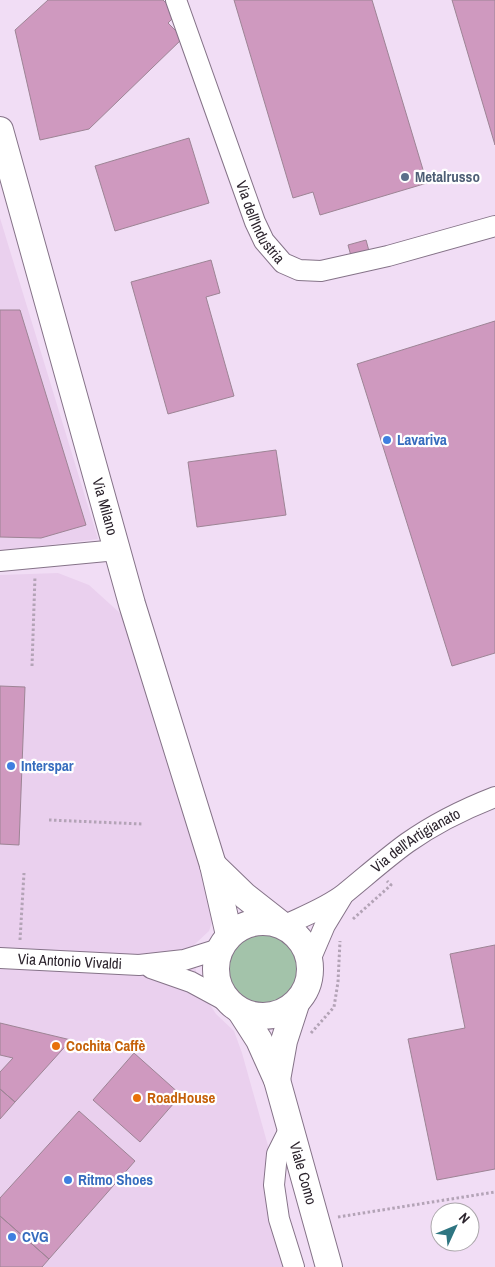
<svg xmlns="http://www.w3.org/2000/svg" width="495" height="1267" font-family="'Archivo Narrow',sans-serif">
<rect width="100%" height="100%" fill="#f1ddf5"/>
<path fill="#ead0ee" d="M0,218L98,539L0,551Z
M58,573L89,585L121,614L216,910L209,931L194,945L197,985L216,1014L234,1031L242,1053L302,1267H0V575Z"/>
<path fill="#a3c3aa" d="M224 969a39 39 0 1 1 78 0a39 39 0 1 1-78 0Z"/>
<path fill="#cf99bf" stroke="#9d8495" d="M48,0H163L177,14L168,23L183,38L89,129L40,140L15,30Z
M234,0H372L427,183L320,215L313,192L293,198Z
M452,0H495V145Z
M189,138L209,203L115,231L95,166Z
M366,240L369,251L351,256L348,245Z
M211,260L220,293L206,297L234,396L168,414L131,282Z
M0,310H20L86,525L41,538L0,537Z
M495,321V653L452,666L357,364Z
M276,450L286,515L197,527L188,462Z
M0,686L25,687L19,845L0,844Z
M495,945V1169L437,1180L408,1039L465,1028L450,954Z
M0,1023L71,1040L15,1102L0,1089V1072L13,1058L0,1055Z
M134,1053L181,1095L140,1142L93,1100Z
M0,1089L15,1102L0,1119Z
M79,1111L135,1161L49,1259L0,1216V1198Z
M0,1216L49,1259L42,1267H0Z"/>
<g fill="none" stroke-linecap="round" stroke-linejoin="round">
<defs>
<g id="minor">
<path id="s1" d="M176,0L255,222L264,241L283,263L299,270L321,271L388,256L495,226"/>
<path d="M0,561L117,550"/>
<path id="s2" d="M283,926C304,916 326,908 344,894C365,877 385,859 407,843C434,824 464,809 495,797"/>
<path id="s3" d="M0,958L139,965L184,960L219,949"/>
<path d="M310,960L325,925L342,897"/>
<path d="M151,968L191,982L228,1002"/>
<path d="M290,1128L277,1154L274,1185L279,1219L294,1267"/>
</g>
<g id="major">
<path id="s4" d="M0,130L132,604L213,865L229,935"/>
<path d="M213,865L245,896L282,925"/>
<circle cx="263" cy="969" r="47"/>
<path id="s5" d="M241,1012L259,1040L277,1080L329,1267"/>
<path d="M277,1080L284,1041L296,1004"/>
</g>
</defs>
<use href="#minor" stroke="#857388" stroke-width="22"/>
<use href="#major" stroke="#857388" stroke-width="28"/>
<path stroke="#b3a3b6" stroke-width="3" stroke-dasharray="2.5 2.5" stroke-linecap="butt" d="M32,666L35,576
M49,820L142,824
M353,919L391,885L387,881
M20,940L24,873
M311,1033L334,1007L338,982L340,941
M338,1217L495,1192"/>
<use href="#minor" stroke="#fff" stroke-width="20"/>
<use href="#major" stroke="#fff" stroke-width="26"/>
</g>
<circle fill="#5c6f8a" stroke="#fff" stroke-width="2" cx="405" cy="177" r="5"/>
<g fill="#3f7fe0" stroke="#fff" stroke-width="2">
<circle cx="387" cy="440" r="5"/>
<circle cx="11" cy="766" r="5"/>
<circle cx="68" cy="1180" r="5"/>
<circle cx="12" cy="1237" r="5"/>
</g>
<g fill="#e8710a" stroke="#fff" stroke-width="2">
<circle cx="56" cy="1046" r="5"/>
<circle cx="137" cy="1098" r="5"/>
</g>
<g text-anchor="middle" stroke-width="4.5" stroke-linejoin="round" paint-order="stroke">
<g font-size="15" font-weight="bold" fill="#4e5e75" stroke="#fff" text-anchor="start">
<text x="415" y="182">Metalrusso</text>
</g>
<g font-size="15" fill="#2c242d" stroke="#fff">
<text dy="5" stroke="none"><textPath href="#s1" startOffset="238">Via dell'Industria</textPath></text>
<text dy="5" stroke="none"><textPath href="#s4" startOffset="391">Via Milano</textPath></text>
<text dy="5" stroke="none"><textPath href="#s2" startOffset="159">Via dell'Artigianato</textPath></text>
<text dy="5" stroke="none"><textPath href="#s3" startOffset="70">Via Antonio Vivaldi</textPath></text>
<text dy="5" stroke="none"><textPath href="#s5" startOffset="174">Viale Como</textPath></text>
</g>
<g font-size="15" font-weight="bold" fill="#366cbe" stroke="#fff" text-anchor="start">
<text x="397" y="445">Lavariva</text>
<text x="21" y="771">Interspar</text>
<text x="78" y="1185">Ritmo Shoes</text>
<text x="22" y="1242">CVG</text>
</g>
<g font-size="15" font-weight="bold" fill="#c56008" stroke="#fff" text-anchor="start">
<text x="66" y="1051">Cochita Caffè</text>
<text x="147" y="1103">RoadHouse</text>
</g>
</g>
<g transform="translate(455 1227) rotate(46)"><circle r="24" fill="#ffffff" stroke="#aba7ab"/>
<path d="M0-4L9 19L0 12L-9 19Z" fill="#2e7581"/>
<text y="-8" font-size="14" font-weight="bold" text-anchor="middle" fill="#2c242d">N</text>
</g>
</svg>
